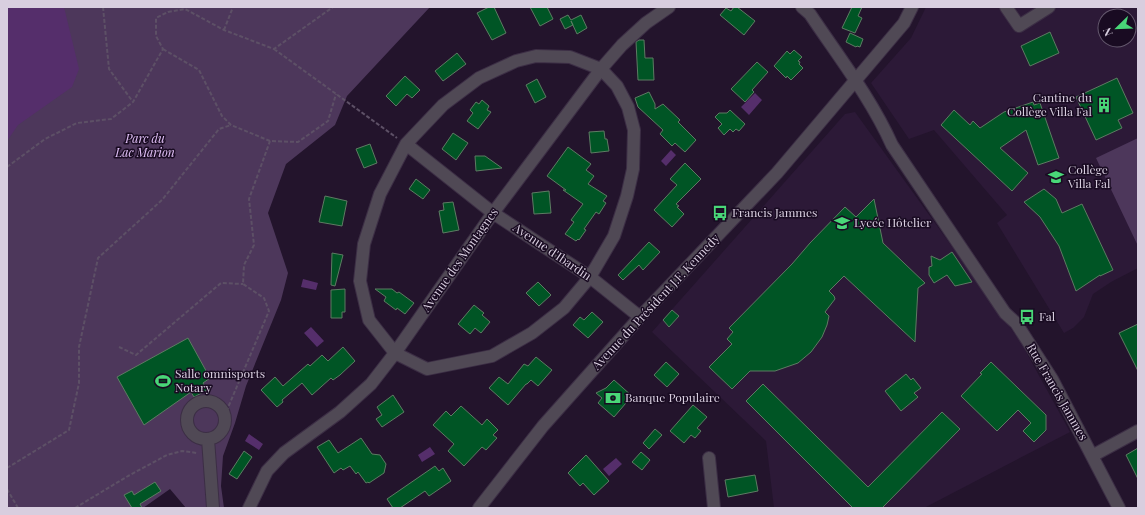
<svg xmlns="http://www.w3.org/2000/svg" width="1145" height="515" font-family="'Playfair Display',serif">
<rect width="100%" height="100%" fill="#23142c"/>
<path fill="#2c1937" fill-rule="evenodd" d="M926,7H1138V268L1111,282L1093,294L1084,317L1073,328L1064,333L997,223L1007,215L934,130L909,139L871,83L911,38ZM1105,16H1129V40H1105Z
M855,112L1020,341L1070,432L924,508H774L766,441L652,332L845,114Z"/>
<path fill="#4d375b" d="M7,7H430L347,96L335,125L286,164L268,213L288,273L281,300L246,386L235,423L223,456L221,486L224,508H186L170,489L143,508H7Z
M1138,138V246L1096,158Z"/>
<path fill="#552e6b" d="M7,7H64L79,69L72,87L18,125L7,141Z
M755,93L762,100L749,115L741,107Z
M671,150L676,155L666,166L661,161Z
M303,279L318,283L316,290L301,287Z
M311,327L324,341L317,347L304,333Z
M249,434L263,444L259,450L245,441Z
M430,447L435,454L422,462L418,455Z
M616,458L622,464L609,476L603,469Z"/>
<path fill="#005525" stroke="#5d7b63" d="M489,7H494L506,33L492,40L477,13Z
M530,7H547L553,19L540,26Z
M734,7H737L755,21L744,35L720,15L726,8L731,11Z
M852,7H862L858,16L862,18L855,33L842,28Z
M568,15L571,20L581,15L587,28L577,34L571,21L573,25L565,29L560,19Z
M1050,32L1059,53L1030,66L1021,46Z
M850,33L863,39L860,47L857,46L856,47L846,42Z
M639,40H644L645,58H653L654,80H638L636,42Z
M794,50L802,57L798,61L800,62L799,64L803,68L791,80L787,76L786,78L774,66L787,51L790,54Z
M457,53L466,64L443,81L435,71Z
M757,62L768,72L752,90L754,92L745,102L731,89Z
M405,76L420,90L412,98L407,94L396,106L386,96Z
M1117,78L1133,113L1118,120L1122,128L1096,140L1076,97Z
M537,79L546,97L535,103L526,85Z
M649,92L655,104V109L663,104L680,120L678,122L696,140L685,152L675,143L672,146L660,134L663,130L638,107L635,98Z
M482,100L489,106L487,110L491,112L478,129L467,121L473,113L470,110L476,102L479,104Z
M1033,102L1034,105L1040,103L1059,158L1038,165L1026,130L1000,148L1028,173L1012,191L941,125L954,110L970,125L973,121L980,128L1004,112Z
M730,110L745,124L739,131L736,129L733,132L730,129L724,135L718,128L722,124L715,117L719,113H727Z
M604,131L605,139H607L609,151L591,153L589,132Z
M453,133L468,143L456,160L442,149Z
M370,144L377,163L364,168L356,149Z
M568,147L591,164L586,170L594,176L588,184L607,196L603,201L606,203L599,214L596,212L584,229L586,230L579,240L578,239L576,241L565,234L574,222L571,220L583,204L563,190H566L547,176Z
M475,156H485L502,168L476,171Z
M685,163L701,179L676,204L679,206L677,207L684,214L672,227L654,210L677,185L670,179Z
M416,179L430,190L423,199L409,189Z
M1044,189L1056,199L1062,213L1082,204L1113,270L1100,276V275L1076,291L1059,246L1040,217L1024,202Z
M549,191L551,213L534,214L532,193Z
M325,196L347,201L342,226L319,222Z
M874,199L883,243L925,283L918,288L915,342L844,276L829,291L834,296L835,299L825,312L829,316L827,325L822,337L811,352L798,363L775,371H750L732,389L709,367L732,344L727,339L733,332L729,328L792,264L810,243L845,207L856,217Z
M453,202L459,230L443,233L439,211L444,210L443,203Z
M649,242L660,252L643,270L639,265L623,280L618,275Z
M952,252L972,282L955,286L947,275L934,283L929,275V267L932,266L931,256L940,260Z
M332,253L343,255L335,286L331,285Z
M538,282L551,295L539,306L526,293Z
M345,289V312H342V318H331V290Z
M375,289H392L397,293L399,292L414,303L405,314L397,308L396,310L384,301L386,297Z
M474,305L484,313L482,315L490,322L481,333L475,328L470,334L458,324Z
M672,310L679,316L669,327L663,320Z
M592,312L603,322L588,338L573,325L580,317L584,320Z
M1138,324V371L1119,333Z
M188,338L210,378L203,383L207,390L194,397L191,392L144,425L117,377Z
M343,347L355,361L340,375L333,380L331,378L312,395L302,383L282,400L283,402L277,407L261,390L275,377L283,386L308,364L310,366L322,355L328,361Z
M536,357L552,370L538,386L531,380L527,384H526L508,405L489,388L499,377L508,384L524,364L528,366Z
M666,362L679,374L667,387L654,375Z
M991,362L1046,415V430L1034,442L1023,431L1031,423L1018,410L997,431L961,396L982,374L980,373Z
M906,374L911,380L913,378L921,388L914,393L918,397L901,411L885,391Z
M614,380L632,396L614,417L598,403L602,398L596,393L606,388Z
M763,384L868,487L942,412L960,429L882,508H853L746,401Z
M393,395L404,412L382,427L376,419L382,415L377,407Z
M693,405L707,417L697,428L701,431L695,438L691,435L684,443L670,431Z
M461,406L482,425L487,419L498,430L493,435L497,438L486,450L482,447L464,466L448,451L454,444L433,425L446,411L451,416Z
M655,429L662,435L649,449L643,443Z
M361,438L372,454L380,455L386,464L384,473L369,483L368,482L366,483L358,472L356,474L350,466L343,470L341,468L334,473L317,447L329,440L338,453Z
M1138,448V479L1126,455Z
M244,451L252,457L237,479L229,474Z
M641,452L650,460L642,470L632,462Z
M586,455L609,481L594,495L583,483L580,486L568,473Z
M435,466L439,471L443,468L451,481L429,496L425,491L400,508H393L387,499Z
M755,475L758,491L728,497L725,480Z
M155,482L161,491L140,504L142,508H132L124,495L132,491L134,495Z"/>
<g fill="none" stroke-linecap="round" stroke-linejoin="round">
<defs>
<path id="minor" d="M802,7L810,14C838,56 871,98 892,145L1005,313L1016,323L1052,379L1119,508
M1006,7L1019,26L1049,7
M536,56L570,57L601,69L617,86L628,107L634,130L633,169L627,196L614,236L590,277L564,308L532,333L492,356L427,369L395,353L369,320L360,281L364,244L380,194L406,144L443,105L479,78L516,61Z
M406,144L493,213L590,277L640,317
M187 420a19 19 0 1 1 38 0a19 19 0 1 1-38 0Z
M208,439L213,508
M1092,456L1138,431
M709,458L714,508
M249,508L267,471L284,453L340,412L371,384L395,353L493,213L601,69L622,45L646,23L669,7
M479,508L543,426L640,317L777,173L904,23L912,7"/>
</defs>
<use href="#minor" stroke="#3c2e45" stroke-width="14"/>
<path stroke="#5d5066" stroke-width="2" stroke-dasharray="4 2" stroke-linecap="butt" d="M103,7L109,69L133,102
M224,30L233,7
M163,49L199,70L222,116L231,125L270,141L298,142L328,121L336,94
M274,49L397,138
M7,167L45,139L77,123L111,119L133,102L163,49L156,36V18L168,12L185,9L224,30L274,49L333,7
M119,347L136,355L221,283L243,284
M224,417L269,311L264,298L243,284L244,265L254,245L249,199L270,141
M7,468L69,430L79,383V347L98,258L162,200L219,129L231,125
M7,489L18,508
M75,508L128,476L167,455L182,451L197,453"/>
<use href="#minor" stroke="#504955" stroke-width="12"/>
</g>
<defs>
<symbol id="building-bare" viewBox="-9 -9 18 18"><path d="M-4-6H4V6H1V3H-1V6H-4ZM-2.5-4.3h1.7v1.8h-1.7ZM.8-4.3h1.7v1.8H.8ZM-2.5-1h1.7V.8h-1.7ZM.8-1h1.7V.8H.8Z" fill="#49d778" stroke="#190b22" stroke-width="2.5" paint-order="stroke"/></symbol>
<symbol id="school-bare" viewBox="-9 -9 18 18"><path d="M0-5L7-2L0 1L-7-2ZM-4 1L0 2.5L4 1V4Q0 6-4 4Z" fill="#49d778" stroke="#190b22" stroke-width="2.5" paint-order="stroke"/></symbol>
<symbol id="bus-bare" viewBox="-9 -9 18 18"><path d="M-5-6H5V4H4V6H2V4H-2V6H-4V4H-5ZM-3.5-4V0h7V-4ZM-3.5 1.2v1.5H-2V1.2ZM2 1.2v1.5H3.5V1.2Z" fill="#49d778" stroke="#190b22" stroke-width="2.5" paint-order="stroke"/></symbol>
<symbol id="stadium-bare" viewBox="-9 -9 18 18"><path d="M0-5a6.5 5 0 1 0 0 10a6.5 5 0 1 0 0-10ZM-3.5-1.8h7v3.6h-7Z" fill="#49d778" stroke="#190b22" stroke-width="2.5" paint-order="stroke"/></symbol>
<symbol id="bank-bare" viewBox="-9 -9 18 18"><path d="M-6-4H6V4H-6ZM0-2.3a2.3 2.3 0 1 0 0 4.6a2.3 2.3 0 1 0 0-4.6Z" fill="#49d778" stroke="#190b22" stroke-width="2.5" paint-order="stroke"/></symbol>
</defs>
<g fill-rule="evenodd">
<use href="#building-bare" x="1093" y="94" width="22" height="22"/>
<use href="#school-bare" x="1045" y="166" width="22" height="22"/>
<use href="#bus-bare" x="709" y="202" width="22" height="22"/>
<use href="#school-bare" x="831" y="212" width="22" height="22"/>
<use href="#bus-bare" x="1016" y="306" width="22" height="22"/>
<use href="#stadium-bare" x="152" y="370" width="22" height="22"/>
<use href="#bank-bare" x="602" y="387" width="22" height="22"/>
</g>
<g text-anchor="middle" stroke-width="3" stroke-linejoin="round" paint-order="stroke">
<g font-size="12" fill="#d8cedf" stroke="#190b22" text-anchor="start">
<text x="1092" y="102" text-anchor="end">Cantine du<tspan x="1092" dy="14">Collège Villa Fal</tspan></text>
<text x="1068" y="174">Collège<tspan x="1068" dy="14">Villa Fal</tspan></text>
<text x="732" y="217">Francis Jammes</text>
<text x="854" y="227">Lycée Hôtelier</text>
<text x="1039" y="321">Fal</text>
<text x="175" y="378">Salle omnisports<tspan x="175" dy="14">Notary</tspan></text>
<text x="625" y="402">Banque Populaire</text>
</g>
<g font-size="12" font-style="italic" fill="#e1c0f7" stroke="#190b22">
<text x="145" y="143">Parc du<tspan x="145" dy="14">Lac Marion</tspan></text>
</g>
<g font-size="12" fill="#d8cedf" stroke="#190b22">
<text transform="translate(552 252) rotate(34)" y="4">Avenue d'Ibardin</text>
<text transform="translate(460 260) rotate(-55)" y="4">Avenue des Montagnes</text>
<text transform="translate(656 302) rotate(-47)" y="4">Avenue du Président J.F. Kennedy</text>
<text transform="translate(1057 392) rotate(60)" y="4">Rue Francis Jammes</text>
</g>
</g>
<rect width="1145" height="515" fill="none" stroke="#d8cedf" stroke-width="16"/>
<g transform="translate(1117 28) rotate(247)"><circle r="19" fill="#190b22" stroke="#65596e"/>
<path d="M0-3L7 15L0 10L-7 15Z" fill="#49d778"/>
<text y="-6" font-size="11" font-weight="bold" text-anchor="middle" fill="#d8cedf">N</text>
</g>
</svg>
